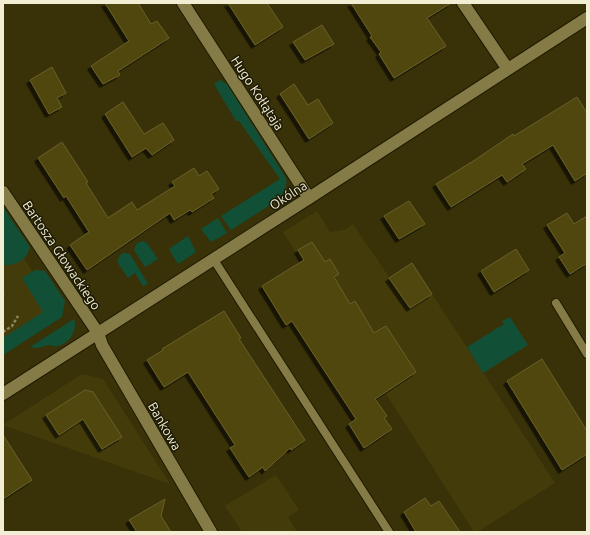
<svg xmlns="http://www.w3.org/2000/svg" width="590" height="535" font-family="Ubuntu,sans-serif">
<defs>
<filter id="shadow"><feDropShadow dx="-3.5" dy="3.5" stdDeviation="0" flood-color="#0009"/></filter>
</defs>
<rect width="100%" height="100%" fill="#393208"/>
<path fill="#433c0a" d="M317,211L330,232L344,230L353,224L410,308L432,294L555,483L477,532H474L283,232Z
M3,226L61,316L3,352Z
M82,374L103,379L170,484L3,425Z
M276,475L299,510L288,517L297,532H242L225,506Z"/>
<path fill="#115036" d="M220,80L227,84L286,178C288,186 283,194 278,200L231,230L221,216L280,179L239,121H236L214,84Z
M3,207L30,247C27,260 16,266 3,265Z
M218,218L227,233L211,242L201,229Z
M188,236L196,252L178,264L169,249Z
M144,241L147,243L158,259L145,267L134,250L137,243Z
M123,253H126L130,254L148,284L143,286L135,273L128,278L117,262L120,255Z
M35,270L45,271L65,301L62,317L3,355V338L43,312L22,278Z
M510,317L528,345L483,373L467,347L504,324L502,321Z
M74,319C78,330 70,343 58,346C55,347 52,345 49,345C40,347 40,349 30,347Z"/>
<path fill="#504708" stroke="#69602c" filter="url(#shadow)" d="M105,3H138L151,24L157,21L169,38L118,71L120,75L103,84L91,66L129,41Z
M228,3H267L283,27L255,45Z
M351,3H451L427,18L446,46L394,78L379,54L381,52L370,37L372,36Z
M322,25L334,44L305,60L293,42Z
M52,67L66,93L57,98L62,107L49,114L30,80Z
M294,84L308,105L318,99L333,123L309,139L280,94Z
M577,97L587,113V173L575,181L553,145L522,164L526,169L507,182L502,175L451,207L436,184L475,160L513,134L514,136Z
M123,102L144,134L163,123L174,140L152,155L146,148L132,157L105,114Z
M62,142L88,182L86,183L108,218L132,202L137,210L175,186L172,182L194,168L199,176L207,171L219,189L211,194L214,198L192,212L190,210L174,220L170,213L87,270L70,245L89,232L66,196L64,198L38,158Z
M409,201L425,224L399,239L384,216Z
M567,213L574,224L587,216V263L570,274L559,257L565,253L547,225Z
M312,242L325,262L330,259L339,274L334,277L350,304L355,301L374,333L386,326L416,372L375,399L387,416L384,418L392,429L364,448L349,424L356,419L292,321L286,325L262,286L304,260L298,250Z
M516,249L529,270L494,292L481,271Z
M412,263L432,294L410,308L389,278Z
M224,311L241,338L239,339L305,440L291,450L290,448L265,471L263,467L249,477L230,448L235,445L188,372L164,387L147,360L163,350L162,349Z
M542,359L587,431V454L562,470L507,381Z
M85,390L93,392L122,437L102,449L83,419L59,435L46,415Z
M3,435L32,480L3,499Z
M425,498L431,506L439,501L460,532H416L404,512Z
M165,499L161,516L171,532H137L129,520Z"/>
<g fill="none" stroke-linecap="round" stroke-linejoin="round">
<defs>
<path id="service" d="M214,260L389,532
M556,303L587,354"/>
<path id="minor" d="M183,3L309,198
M463,3L507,68
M3,192L98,333L102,345L211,532"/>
<path id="tertiary" d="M3,394L309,198L587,18"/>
</defs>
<use href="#service" stroke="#1e1a00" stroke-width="10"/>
<use href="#minor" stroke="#1e1a00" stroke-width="14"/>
<use href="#tertiary" stroke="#1e1a00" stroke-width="14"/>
<path stroke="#8b8562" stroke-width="2.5" stroke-dasharray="3 2" stroke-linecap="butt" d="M3,295V294
M3,332L12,326L18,316"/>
<use href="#service" stroke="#847b47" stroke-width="8"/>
<use href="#minor" stroke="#847b47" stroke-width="12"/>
<use href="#tertiary" stroke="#847b47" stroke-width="12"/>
</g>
<g text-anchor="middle" stroke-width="3" stroke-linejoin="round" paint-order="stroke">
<g font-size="13" fill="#f2eed3" stroke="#1d1a05">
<text transform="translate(258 93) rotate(57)" y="5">Hugo Kołłątaja</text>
<text transform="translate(288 195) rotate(-33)" y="5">Okólna</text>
<text transform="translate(62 255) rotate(56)" y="5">Bartosza Głowackiego</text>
<text transform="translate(165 426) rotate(60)" y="5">Bankowa</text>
</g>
</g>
<rect width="590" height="535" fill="none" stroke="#f2eed3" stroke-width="8"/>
</svg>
